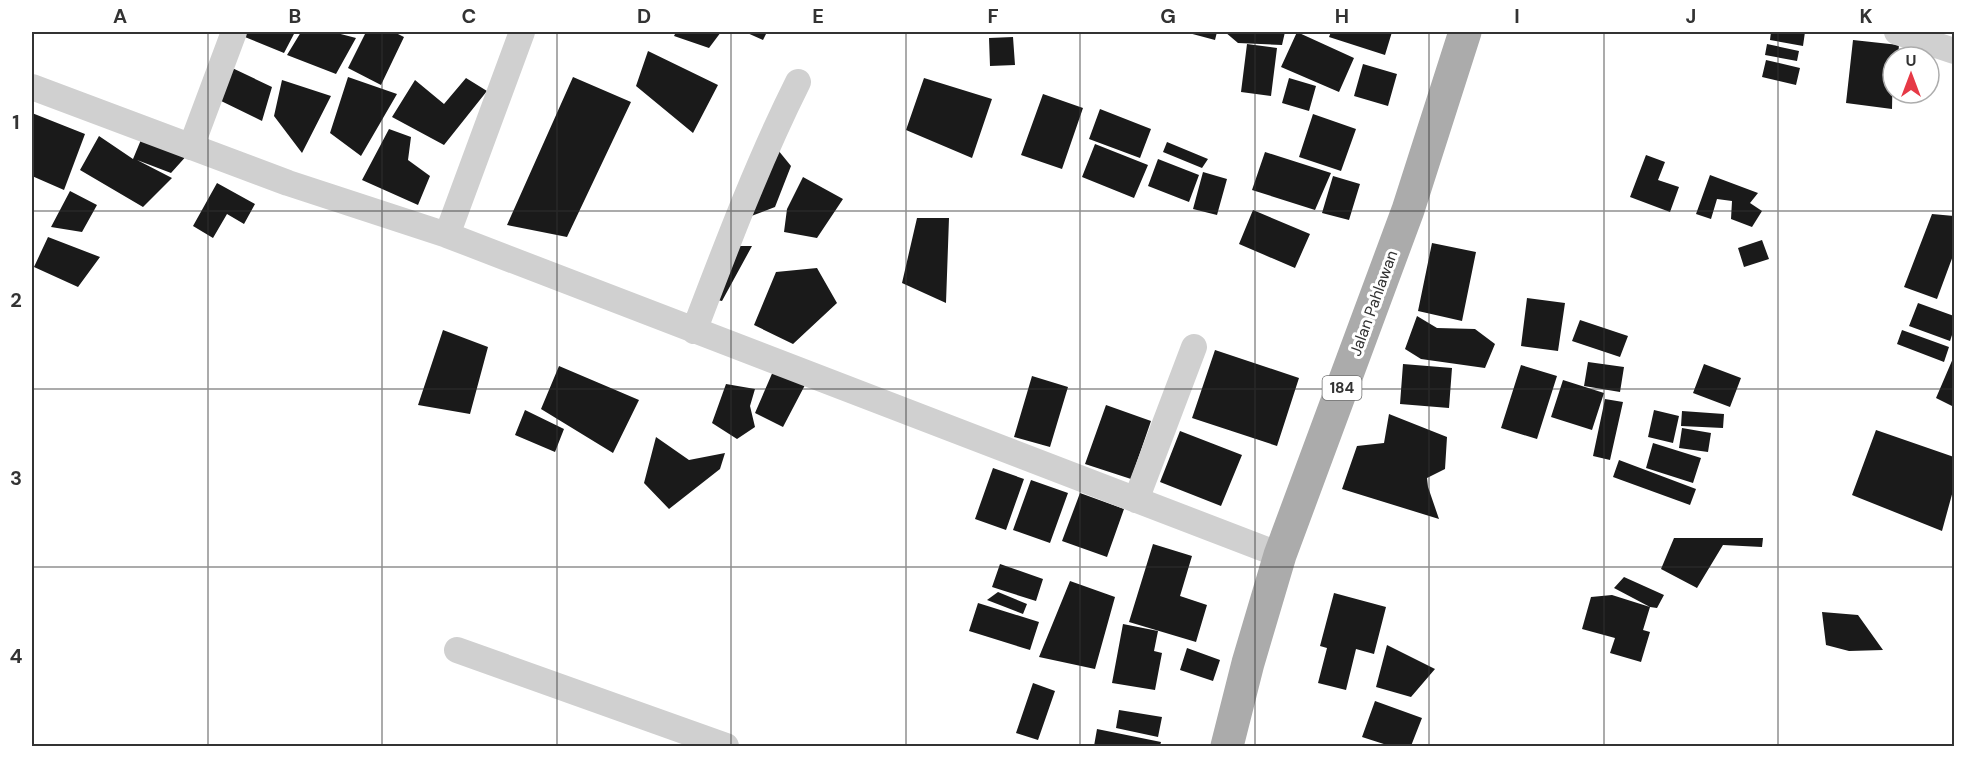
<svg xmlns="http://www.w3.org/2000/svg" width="1986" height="778" font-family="'DM Sans',sans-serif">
<rect width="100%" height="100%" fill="#fff"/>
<path fill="#1a1a1a" d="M241,32H295L284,53L240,35Z
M301,32H333L356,38L336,74L287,55Z
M366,32H394L404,37L381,85L348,68Z
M676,32H721L709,48L674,36Z
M745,32H767L763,40Z
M1185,32H1217L1215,40Z
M1225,32H1285L1282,45L1238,43Z
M1297,32L1354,58L1339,92L1281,67Z
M1331,32H1392L1385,55L1329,37Z
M1771,32H1805L1803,46L1770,40Z
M1013,37L1015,65L990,66L989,38Z
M1853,40L1899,45L1898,57H1893L1892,109L1846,103Z
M1247,44L1277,48L1271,96L1241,92Z
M1767,44L1799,51L1797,61L1765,55Z
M648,51L718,85L693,133L636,86Z
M1766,60L1800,68L1796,85L1762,77Z
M1363,64L1397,74L1388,106L1354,96Z
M228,66L272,87L262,121L217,99Z
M348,77L397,94L361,156L330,133Z
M573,77L631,102L567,237L507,225Z
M466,78L487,91L444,145L392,117L415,80L444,104Z
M924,78L992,99L972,158L906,130Z
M1289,78L1316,86L1309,111L1282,103Z
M282,80L331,96L302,153L274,116Z
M1043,94L1083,108L1062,169L1021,155Z
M1100,109L1151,129L1140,158L1089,139Z
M32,113L85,134L64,190L32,176Z
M1313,114L1356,129L1341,171L1299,157Z
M389,129L411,137L408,160L430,176L418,205L362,180Z
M143,135L189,153L171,173L137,160L172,178L143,207L80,170L99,136L133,159Z
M1167,142L1208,159L1202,168L1163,152Z
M1095,144L1148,165L1134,198L1082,177Z
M778,150L791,166L775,207L746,218Z
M1265,152L1331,173L1315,210L1252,190Z
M1646,155L1665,162L1658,180L1679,187L1670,212L1630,197Z
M1158,159L1199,175L1189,202L1148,186Z
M1203,172L1227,179L1217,215L1193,209Z
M1710,175L1758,193L1750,203L1762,211L1752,227L1731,219L1732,201L1717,199L1711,219L1696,214Z
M1333,176L1360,184L1349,220L1322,213Z
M803,177L843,199L817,238L784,232L787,209Z
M217,183L255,204L244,224L227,214L213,238L193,226Z
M70,191L97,205L82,232L51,227Z
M1253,210L1310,234L1295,268L1239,244Z
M1932,214L1954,216V253L1937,299L1904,287Z
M917,218H949L946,303L902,283Z
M48,237L100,257L78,287L34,267Z
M1762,240L1769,259L1744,267L1738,248Z
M1432,243L1476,252L1462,321L1418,311Z
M739,246H752L722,301L713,299Z
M817,268L837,303L793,344L754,325L776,272Z
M1527,298L1565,303L1558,351L1521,346Z
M1918,303L1954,316V329L1950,341L1909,326Z
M1417,316L1437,328L1475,329L1495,344L1485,368L1421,359L1405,349Z
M1580,320L1628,336L1620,357L1572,341Z
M443,330L488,347L470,414L418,405Z
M1902,330L1949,347L1944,362L1897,344Z
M1215,350L1299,378L1277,446L1192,418Z
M1954,356V407L1936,398Z
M1588,362L1624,367L1620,392L1584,386Z
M1403,364L1452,368L1449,408L1400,404Z
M1704,364L1741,378L1730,407L1693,393Z
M1521,365L1557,376L1537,439L1501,428Z
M559,366L639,400L613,453L541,409Z
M774,369L805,385L783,427L755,413Z
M1032,376L1068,387L1050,447L1014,437Z
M1563,380L1604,393L1592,430L1551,417Z
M726,384L755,389L750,406L755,427L737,439L712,423Z
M1605,399L1623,402L1610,460L1593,456Z
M1106,405L1151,421L1131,479L1085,464Z
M525,410L564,429L555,452L515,435Z
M1654,410L1679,416L1673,443L1648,437Z
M1682,411L1724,414L1723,428L1681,426Z
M1389,414L1447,437L1445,469L1427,478L1428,487L1439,519L1342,489L1357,446L1384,443Z
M1682,428L1711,433L1708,452L1679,448Z
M1876,430L1954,457V487L1942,531L1852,495Z
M1180,431L1242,455L1221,506L1160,482Z
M656,437L689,460L725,453L720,469L669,509L644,483Z
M1653,443L1701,458L1693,483L1646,468Z
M1619,460L1696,489L1690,505L1613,477Z
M993,468L1024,479L1006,530L975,519Z
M1031,480L1068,493L1050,543L1013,530Z
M1080,493L1124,509L1107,557L1062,541Z
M1674,538H1763L1762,547L1723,545L1697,588L1661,569Z
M1153,544L1192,556L1180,596L1207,605L1196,642L1129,622Z
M1000,564L1043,579L1036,601L992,587Z
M1624,577L1664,595L1657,608L1650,607L1643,630L1650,632L1641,662L1610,653L1615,638L1582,629L1591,597L1612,595L1650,607L1614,588Z
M1070,581L1115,597L1095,669L1039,657Z
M998,592L1027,604L1023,614L987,600Z
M1334,593L1386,607L1374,654L1356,649L1346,690L1318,683L1327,648L1320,646Z
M978,603L1039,622L1030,650L969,631Z
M1822,612L1858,615L1883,650L1849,651L1826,645Z
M1123,624L1158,631L1154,651L1162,653L1155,690L1112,683Z
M1387,645L1435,669L1411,697L1376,687Z
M1187,648L1220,660L1213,681L1180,670Z
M1033,683L1055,691L1038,740L1016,733Z
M1375,701L1422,718L1411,746H1390L1362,737Z
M1119,710L1162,717L1158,737L1116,728Z
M1097,729L1161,742L1160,746H1094Z"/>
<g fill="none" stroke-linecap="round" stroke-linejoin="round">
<path stroke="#d0d0d0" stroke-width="26" d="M1897,32L1954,51
M32,87L288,183L447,235L1280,555
M191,147L234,32
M447,235L522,32
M694,331C726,247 758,162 798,82
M1136,500L1194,347
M457,650L726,746"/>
<path stroke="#ababab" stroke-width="33" d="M1227,746L1248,663L1280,555L1408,210L1465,32"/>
</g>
<path fill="none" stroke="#333" stroke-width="1.5" stroke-opacity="0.55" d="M208,32V746M382,32V746M557,32V746M731,32V746M906,32V746M1080,32V746M1255,32V746M1429,32V746M1604,32V746M1778,32V746M32,211H1954M32,389H1954M32,567H1954"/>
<g text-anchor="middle" stroke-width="6" stroke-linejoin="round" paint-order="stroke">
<rect fill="#fff" stroke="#707070" stroke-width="1.5" x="1322.5" y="376" width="39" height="24" rx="4.5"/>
<g font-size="15" font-weight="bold" fill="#333">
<text x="1342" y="393">184</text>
</g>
<g font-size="16" fill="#333" stroke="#fff">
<text transform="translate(1373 303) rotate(-70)" y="6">Jalan Pahlawan</text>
</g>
</g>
<rect width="1986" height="778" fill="none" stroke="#ffffff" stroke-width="66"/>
<g transform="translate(1911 75)"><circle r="28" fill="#ffffff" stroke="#adadad" stroke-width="1.5"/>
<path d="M0-4.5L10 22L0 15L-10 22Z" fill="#e63946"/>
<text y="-9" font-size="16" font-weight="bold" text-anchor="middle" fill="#333333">U</text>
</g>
<rect x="33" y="33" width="1920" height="712" fill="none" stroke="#333" stroke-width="2"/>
<g font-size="20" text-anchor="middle" font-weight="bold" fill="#333">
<text x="120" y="23">A</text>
<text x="295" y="23">B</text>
<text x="469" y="23">C</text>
<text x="644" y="23">D</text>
<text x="818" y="23">E</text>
<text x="993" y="23">F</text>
<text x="1168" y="23">G</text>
<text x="1342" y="23">H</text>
<text x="1517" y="23">I</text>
<text x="1691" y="23">J</text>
<text x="1866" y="23">K</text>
<text x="16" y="129">1</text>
<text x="16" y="307">2</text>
<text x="16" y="485">3</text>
<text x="16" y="663">4</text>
</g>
</svg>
